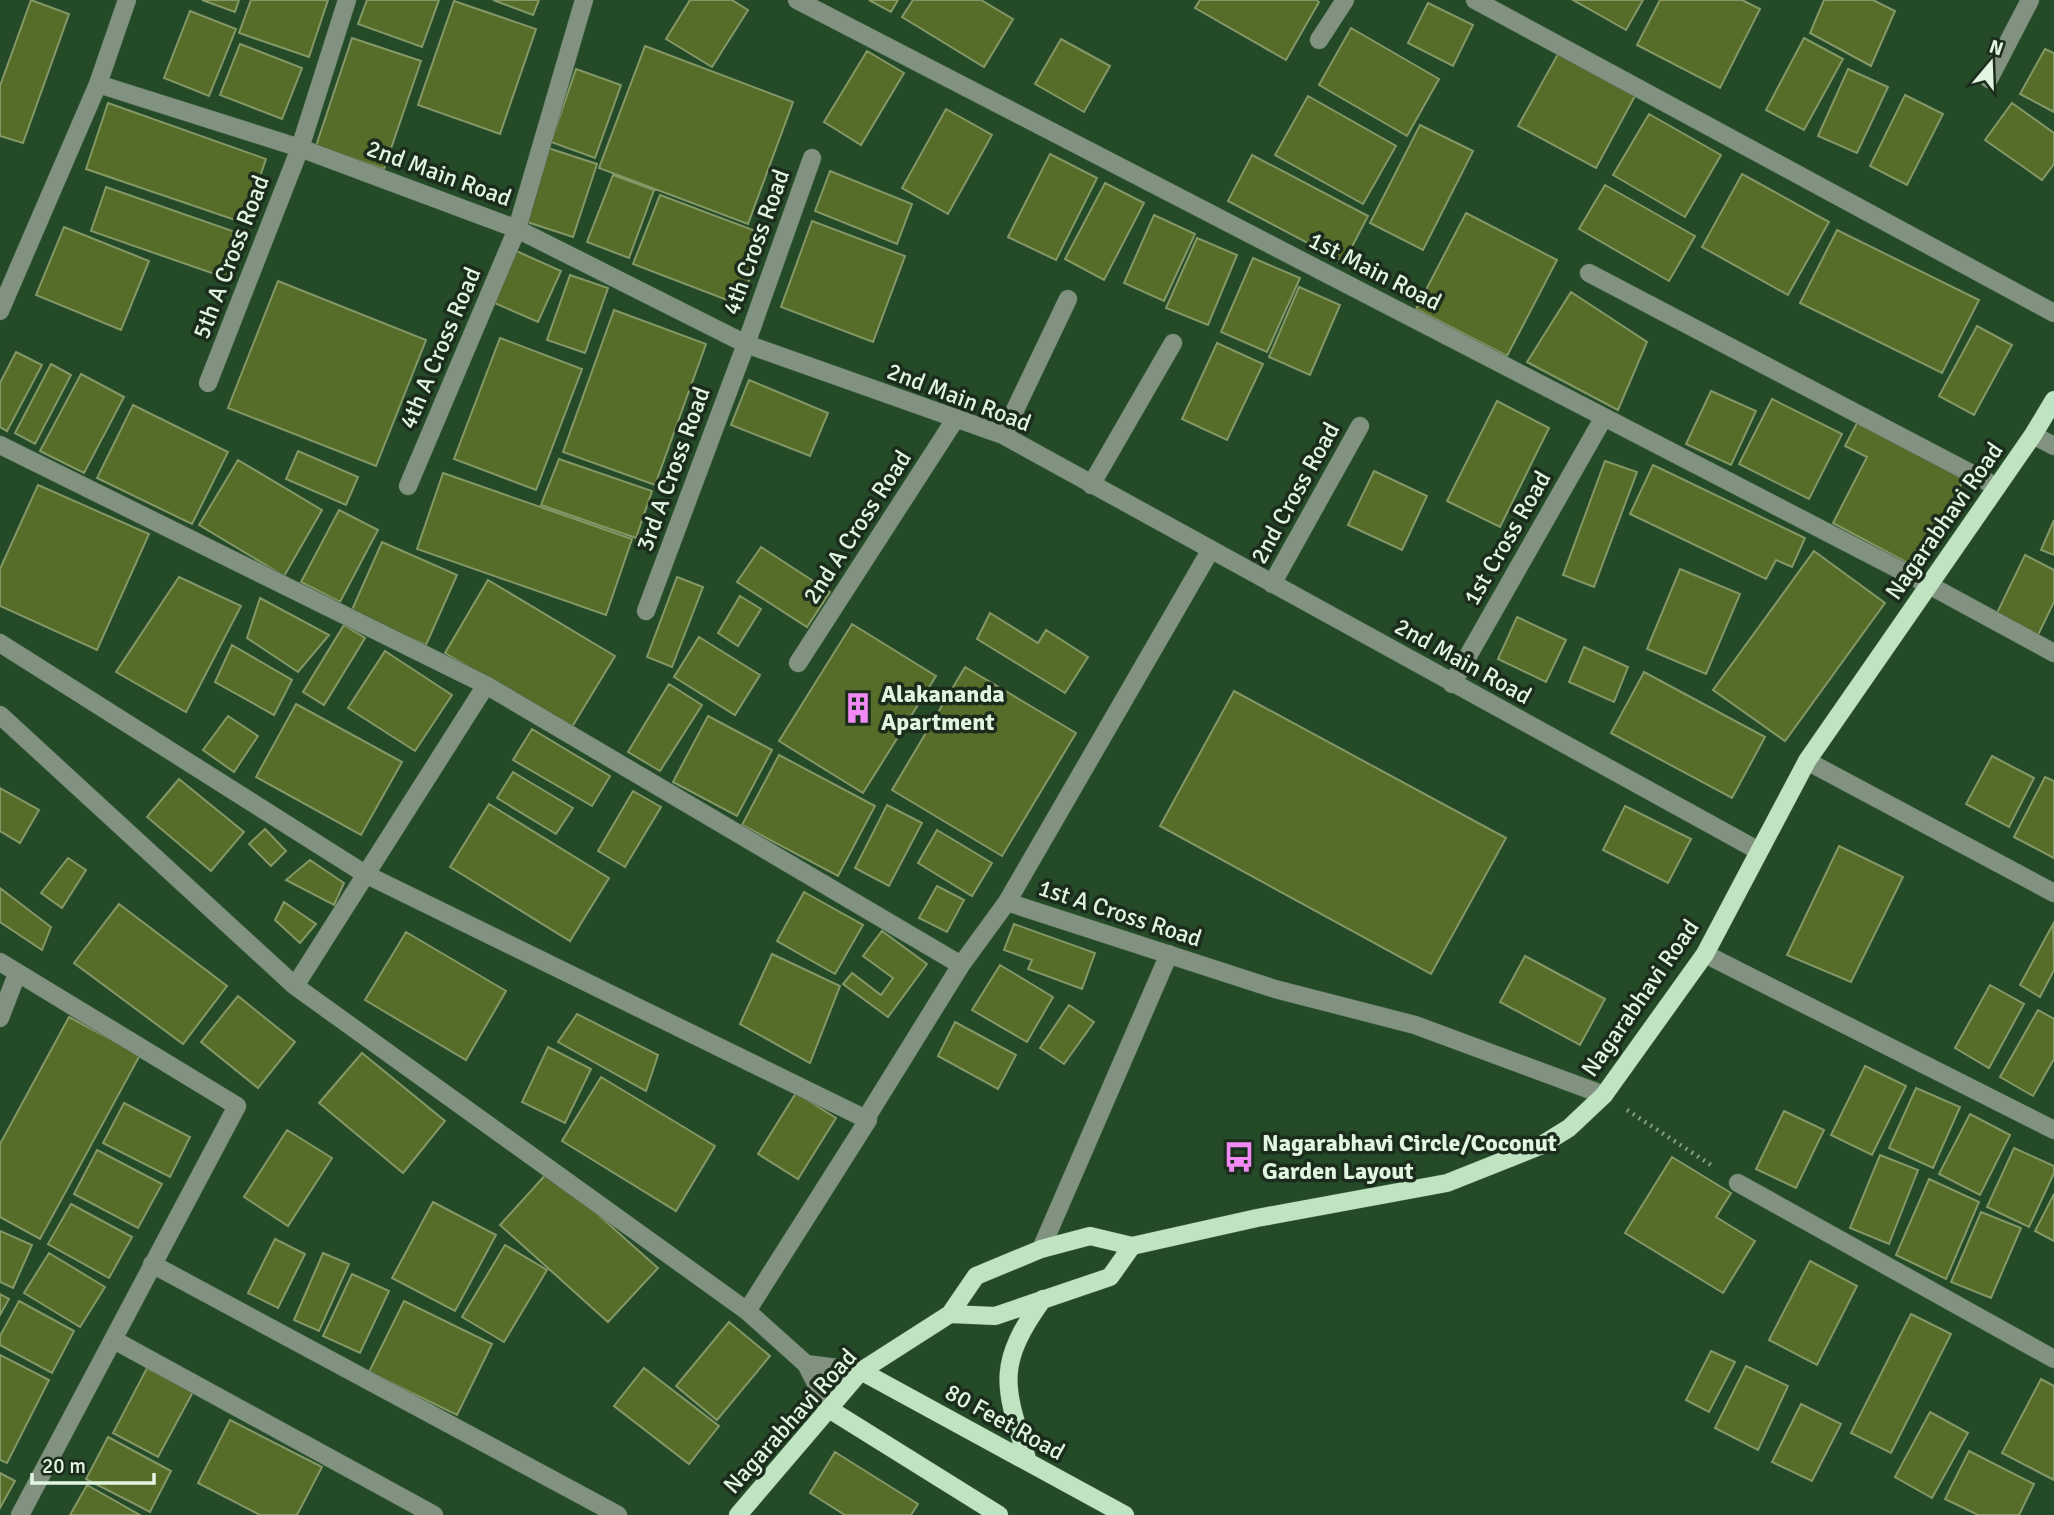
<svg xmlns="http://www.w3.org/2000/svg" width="2054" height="1515" font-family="Signika,sans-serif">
<rect width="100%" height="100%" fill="#254a28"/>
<path fill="#556d29" stroke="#849767" stroke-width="2" d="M31,0L69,14L23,143L0,136V86Z
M202,0H239L235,12Z
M251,0H328L309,57L239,33Z
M367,0H439L422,47L358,24Z
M493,0H539L533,15Z
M690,0H732L748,10L712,67L666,39Z
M869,0H898L891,12Z
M913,0H981L1013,19L984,67L902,17Z
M1200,0H1316L1319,2L1286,60L1195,8Z
M1573,0H1643L1626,30Z
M1660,0H1742L1760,9L1720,88L1637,45Z
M1824,0H1873L1895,11L1871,66L1810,33Z
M454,1L536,29L500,134L418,105Z
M1428,3L1473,25L1453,66L1408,43Z
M190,11L236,29L209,96L164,78Z
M1351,28L1439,79L1407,136L1319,85Z
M352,38L421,61L384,169L316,146Z
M1804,38L1843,59L1804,130L1766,110Z
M1061,39L1110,66L1084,112L1035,84Z
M240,44L302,68L282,119L220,95Z
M645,46L793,102L748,224L599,168Z
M2045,49L2054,53V112L2020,94Z
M867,51L904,73L861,145L824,122Z
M1558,54L1635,96L1596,168L1518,126Z
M576,69L621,85L595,158L551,142Z
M1848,69L1888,87L1857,153L1818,136Z
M1905,95L1943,114L1907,185L1870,166Z
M1308,96L1396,146L1363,204L1275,155Z
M108,103L266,159L244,223L86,169Z
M2012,103L2054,133V164L2042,180L1985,140Z
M946,109L992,135L948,214L902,188Z
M1649,114L1721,155L1685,217L1613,175Z
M1420,125L1473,151L1423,250L1370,223Z
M548,148L597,164L573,237L524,221Z
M1050,154L1097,178L1056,260L1008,237Z
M1252,155L1368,216L1344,262L1228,201Z
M830,171L912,204L897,244L815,211Z
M1742,174L1829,222L1788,295L1702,247Z
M613,175L654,190L629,258L587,242Z
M1105,183L1144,203L1104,280L1065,259Z
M1605,185L1695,236L1669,281L1579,229Z
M106,187L244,235L229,279L91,231Z
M660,195L766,235L740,305L633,264Z
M1466,213L1557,260L1507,356L1416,309Z
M1154,215L1195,234L1164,301L1124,283Z
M812,221L905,256L873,342L781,307Z
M64,227L149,261L121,330L36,295Z
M1837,230L1979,300L1942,373L1800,303Z
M1197,238L1237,255L1208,325L1166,308Z
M514,250L561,271L538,322L490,301Z
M1253,258L1300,278L1267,352L1221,332Z
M570,275L608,288L585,353L547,340Z
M278,281L426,340L376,466L228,408Z
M1299,287L1340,305L1310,375L1269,357Z
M1571,292L1647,342L1618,410L1527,362Z
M614,310L706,344L655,485L563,452Z
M1977,326L2012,345L1974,415L1939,396Z
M500,338L582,369L536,490L454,459Z
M1217,343L1263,364L1227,440L1182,419Z
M16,352L42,365L7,431L0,427V383Z
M51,364L71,375L35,444L15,433Z
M81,374L124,397L84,473L40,451Z
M749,380L828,413L810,456L731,425Z
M1711,391L1756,411L1731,465L1686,444Z
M1772,399L1842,434L1809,499L1739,464Z
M1497,401L1549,428L1500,527L1447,501Z
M133,405L228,452L192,524L97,478Z
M1857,423L1964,479L1917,568L1833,523L1867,457L1845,446Z
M298,451L358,477L346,505L286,479Z
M559,459L652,491L636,538L541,505Z
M238,460L322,510L284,576L199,525Z
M1605,461L1637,472L1594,587L1563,575Z
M1653,465L1805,538L1792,567L1776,560L1766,579L1630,514Z
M1374,471L1427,496L1402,550L1348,525Z
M443,473L632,539L606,615L417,549Z
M38,485L149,534L97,650L0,606V569Z
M339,510L378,530L340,602L301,582Z
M2054,520V555L2041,550Z
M382,542L457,575L426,645L351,612Z
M761,547L830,592L807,627L737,582Z
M1814,551L1885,603L1785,741L1713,690Z
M2025,555L2054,570V602L2038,635L1996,615Z
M1680,569L1740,594L1706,674L1647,649Z
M179,577L241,606L186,712L116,672Z
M677,577L703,587L672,667L647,657Z
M488,580L615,656L572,727L445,653Z
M740,596L761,609L738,646L718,633Z
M260,598L329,635L298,672L247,638Z
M990,613L1038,643L1046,630L1088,657L1065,693L977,639Z
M1517,617L1566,640L1546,682L1498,659Z
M852,624L936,676L863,793L779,741Z
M344,625L365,638L324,705L303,692Z
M699,637L760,675L735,715L674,677Z
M232,645L292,680L274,715L215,682Z
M1584,647L1628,667L1614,702L1569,682Z
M385,651L452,695L415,751L348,708Z
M965,667L1076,733L1002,856L892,790Z
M1644,672L1765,737L1732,798L1611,733Z
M669,684L702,705L660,771L628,752Z
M1234,691L1506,838L1431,974L1160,826Z
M296,704L402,762L361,835L256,777Z
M228,716L258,736L234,772L203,750Z
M708,716L772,750L737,816L673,782Z
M532,729L610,776L592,806L513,760Z
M779,755L875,806L838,876L742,825Z
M1992,756L2034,778L2009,827L1966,804Z
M513,772L573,808L556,834L497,798Z
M2045,777L2054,781V858L2014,837Z
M179,779L244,832L211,871L147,817Z
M0,788L39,810L20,843L0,831Z
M633,791L661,807L625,867L598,851Z
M489,804L609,878L570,941L450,867Z
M887,805L922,823L889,886L855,868Z
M1625,806L1691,839L1668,883L1603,850Z
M265,829L286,851L271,866L249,844Z
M937,830L992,863L972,896L918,863Z
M1839,846L1903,877L1851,982L1787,955Z
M68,858L86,870L62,908L41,893Z
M310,860L344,883L334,905L286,880Z
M937,886L964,900L947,932L919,918Z
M0,888L51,927L42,950L0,922Z
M804,892L863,925L835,974L777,941Z
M284,902L316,924L300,943L275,920Z
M119,904L227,986L183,1044L74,963Z
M1014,924L1095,953L1082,989L1028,969L1032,960L1004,950Z
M2053,924L2054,970L2040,997L2020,985Z
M882,931L927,964L888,1017L843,984L852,973L881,995L893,978L863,956Z
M406,932L506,991L466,1060L365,1000Z
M772,954L840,986L810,1063L740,1024Z
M1525,956L1605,999L1580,1045L1500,1002Z
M1000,965L1053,997L1027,1042L972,1010Z
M1990,985L2024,1004L1989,1068L1955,1048Z
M238,996L295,1042L258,1088L201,1042Z
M1069,1005L1094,1022L1064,1064L1040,1048Z
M2038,1010L2054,1019V1059L2033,1096L2000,1077Z
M577,1014L658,1055L646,1091L558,1042Z
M69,1017L140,1055L40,1239L0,1217V1144Z
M955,1022L1016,1055L998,1089L938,1056Z
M548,1047L591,1069L565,1123L522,1102Z
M362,1053L445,1121L403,1173L319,1103Z
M1865,1066L1906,1086L1872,1155L1831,1135Z
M601,1077L715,1146L676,1211L562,1141Z
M1916,1088L1960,1107L1933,1168L1889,1148Z
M796,1093L836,1118L798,1179L758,1154Z
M124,1103L190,1137L170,1177L103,1143Z
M1784,1111L1824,1130L1796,1188L1756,1169Z
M1970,1114L2010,1135L1980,1195L1939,1174Z
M287,1130L332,1158L288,1226L244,1197Z
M2014,1148L2054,1166V1173L2029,1227L1987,1207Z
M97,1150L162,1184L138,1228L74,1194Z
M1880,1155L1918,1170L1889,1244L1850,1228Z
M1672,1157L1731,1193L1716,1217L1755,1241L1723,1293L1625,1233Z
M549,1171L658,1268L608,1322L500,1225Z
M1929,1179L1979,1202L1946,1279L1896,1255Z
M2054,1194V1241L2035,1231Z
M433,1202L496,1235L455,1311L392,1278Z
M71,1204L132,1237L109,1278L48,1244Z
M1981,1212L2021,1228L1991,1298L1951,1282Z
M0,1231L32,1245L13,1288L0,1282Z
M275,1239L305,1254L278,1308L248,1293Z
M505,1245L547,1270L504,1342L462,1317Z
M49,1253L105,1287L80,1327L24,1293Z
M323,1253L349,1264L319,1331L294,1320Z
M1810,1261L1857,1286L1817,1365L1769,1340Z
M352,1274L389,1291L360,1353L323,1336Z
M0,1294L9,1299L0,1315Z
M19,1301L74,1331L52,1373L0,1345V1336Z
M404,1301L492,1344L457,1415L369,1372Z
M1911,1314L1951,1334L1891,1453L1851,1433Z
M729,1322L770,1356L717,1420L676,1386Z
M1711,1351L1735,1362L1709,1412L1686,1400Z
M0,1355L49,1380L7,1463L0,1460Z
M1746,1366L1788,1386L1758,1450L1715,1428Z
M147,1368L193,1392L158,1457L113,1433Z
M644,1368L719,1426L689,1464L614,1406Z
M2041,1379L2054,1386V1480L2002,1453Z
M1801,1404L1841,1424L1812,1481L1772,1462Z
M1930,1412L1968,1433L1932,1498L1895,1477Z
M230,1420L322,1467L297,1515H260L198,1483Z
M108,1437L171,1471L150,1512L86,1479Z
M1969,1451L2034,1484L2019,1515H1978L1945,1499Z
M835,1452L918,1504L911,1515H845L810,1493Z
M0,1473L15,1481L0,1508Z
M87,1485L140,1515H70Z"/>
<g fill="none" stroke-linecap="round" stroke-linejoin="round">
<defs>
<path id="minor" d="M797,0L1929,585L2054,653
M1475,0L2054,313
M1319,40L1345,0
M1989,79L2030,0
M98,84L300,148L517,229L746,344L1003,435L1759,851
M1589,273L1997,487
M0,311L98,84L127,0
M208,383L300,148L347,0
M1003,435L1068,299
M2033,435L2054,446
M0,445L486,685L961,965
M1091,485L1173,343
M408,486L517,229L584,0
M1210,551L1007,902L1275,989L1415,1025L1604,1095
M1272,584L1360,426
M646,611L746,344L812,158
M0,643L365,874L868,1120
M798,663L956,418
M1452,684L1604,417
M0,715L295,986L747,1311L806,1364
M1807,761L2054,893
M1705,954L2054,1130
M0,962L237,1106L20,1515
M295,986L486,685
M0,1018L17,974
M1738,1183L2054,1359
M1041,1249L1169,954
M152,1264L618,1515
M747,1311L868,1120V1115L961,965L1007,902
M114,1340L434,1515
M829,1409L806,1364L861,1371"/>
<path id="major" d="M1132,1246L1257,1218L1447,1183L1540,1146L1569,1128L1604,1095L1705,954L1807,761L2033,435L2054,400
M861,1371L1125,1515
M829,1409L999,1515
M1028,1462C1005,1387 994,1367 1043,1299
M738,1515L861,1371L950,1314L976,1276L1041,1249L1090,1236L1132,1246L1110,1277L995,1316L950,1314"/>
</defs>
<use href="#minor" stroke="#436646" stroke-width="19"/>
<use href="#major" stroke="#436646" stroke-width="19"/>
<path stroke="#829f83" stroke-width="4.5" stroke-dasharray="2 5" stroke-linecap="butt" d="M1627,1110L1714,1167"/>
<use href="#minor" stroke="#819281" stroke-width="18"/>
<use href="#major" stroke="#c0e4c1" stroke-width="18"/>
</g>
<defs>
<symbol id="building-bare" viewBox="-9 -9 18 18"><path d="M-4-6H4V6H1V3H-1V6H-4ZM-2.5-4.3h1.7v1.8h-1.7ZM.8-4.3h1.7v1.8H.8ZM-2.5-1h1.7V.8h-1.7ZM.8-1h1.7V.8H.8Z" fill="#f18af4" stroke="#1b2c1c" stroke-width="2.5" paint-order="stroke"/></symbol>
<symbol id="bus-bare" viewBox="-9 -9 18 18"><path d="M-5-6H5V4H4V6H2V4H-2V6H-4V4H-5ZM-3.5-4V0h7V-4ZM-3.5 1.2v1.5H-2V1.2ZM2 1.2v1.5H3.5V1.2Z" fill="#f18af4" stroke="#1b2c1c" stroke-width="2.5" paint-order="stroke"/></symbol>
</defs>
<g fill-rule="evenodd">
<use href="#building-bare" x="836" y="686" width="44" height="44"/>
<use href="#bus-bare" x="1217" y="1135" width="44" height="44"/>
</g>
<g text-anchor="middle" stroke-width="7" stroke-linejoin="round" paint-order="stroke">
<g font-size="24" fill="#e1f6e1" stroke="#1b2c1c">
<text transform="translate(439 173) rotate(20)" y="8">2nd Main Road</text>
<text transform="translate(756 242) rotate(-70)" y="8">4th Cross Road</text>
<text transform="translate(231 257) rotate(-69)" y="8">5th A Cross Road</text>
<text transform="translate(1375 271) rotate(27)" y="8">1st Main Road</text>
<text transform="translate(440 348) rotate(-67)" y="8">4th A Cross Road</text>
<text transform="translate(959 397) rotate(21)" y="8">2nd Main Road</text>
<text transform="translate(673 469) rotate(-70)" y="8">3rd A Cross Road</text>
<text transform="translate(1295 493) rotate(-61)" y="8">2nd Cross Road</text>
<text transform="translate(1944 521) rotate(-55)" y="8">Nagarabhavi Road</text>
<text transform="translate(857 527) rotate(-57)" y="8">2nd A Cross Road</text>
<text transform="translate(1507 538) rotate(-60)" y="8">1st Cross Road</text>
<text transform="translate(1463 661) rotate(29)" y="8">2nd Main Road</text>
<text transform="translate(1120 913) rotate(18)" y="8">1st A Cross Road</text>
<text transform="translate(1640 998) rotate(-55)" y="8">Nagarabhavi Road</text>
<text transform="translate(790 1421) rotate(-48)" y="8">Nagarabhavi Road</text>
<text transform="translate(1005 1422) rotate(29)" y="8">80 Feet Road</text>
</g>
<g font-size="24" font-weight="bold" fill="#e1f6e1" stroke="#1b2c1c" text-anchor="start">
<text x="881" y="702">Alakananda<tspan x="881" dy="28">Apartment</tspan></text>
<text x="1262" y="1151">Nagarabhavi Circle/Coconut<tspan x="1262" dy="28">Garden Layout</tspan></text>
</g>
</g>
<g transform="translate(1991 63) rotate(19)" stroke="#1b2c1c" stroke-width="5" paint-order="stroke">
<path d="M0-5L12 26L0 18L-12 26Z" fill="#e1f6e1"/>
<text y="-10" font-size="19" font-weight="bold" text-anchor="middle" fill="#e1f6e1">N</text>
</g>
<path d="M32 1473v10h122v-10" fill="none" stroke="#e1f6e1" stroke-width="3.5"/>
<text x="42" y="1473" font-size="21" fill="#e1f6e1" stroke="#1b2c1c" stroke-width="5" paint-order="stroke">20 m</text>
</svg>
